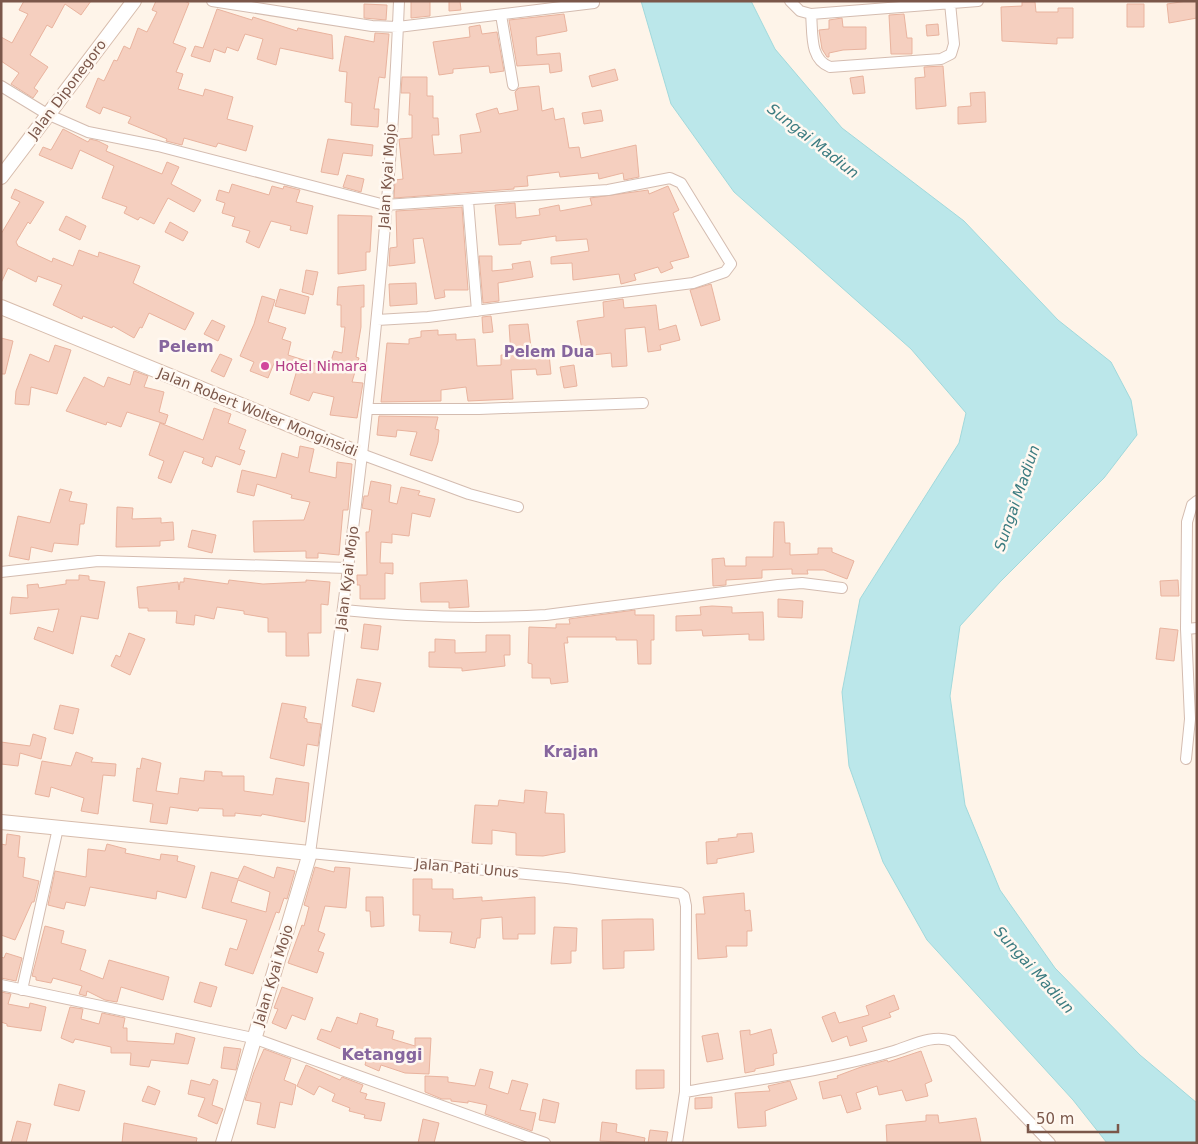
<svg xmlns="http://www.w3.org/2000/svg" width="1198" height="1144" font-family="'DejaVu Sans',sans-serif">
<rect width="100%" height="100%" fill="#fef4e9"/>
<path fill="#bbe7ea" stroke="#a1d9dc" d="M641,1H751L775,49L842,128L964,221L1058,320L1111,362L1131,400L1137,435L1104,478L1000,582L960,626L950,696L965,805L1000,890L1055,968L1140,1055L1197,1103V1143H1107L1073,1100L927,940L883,862L849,766L842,692L860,599L959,443L966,413L911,349L734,192L671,104Z"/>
<path fill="#f5cfbf" stroke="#e9b39e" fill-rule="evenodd" d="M24,1H91L81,15L65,4L52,28L47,25L30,55L48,67L34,88L38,91L33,98L11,84L19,73L1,61V37L12,43L28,14L19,10Z
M156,1H184L189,3L173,43L186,48L176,72L183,74L178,89L203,96L205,89L233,97L227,119L253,126L246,151L218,143L216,147L184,138L182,145L166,141L167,139L128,123L131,117L103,107L100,114L86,107L98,78L104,81L114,60L117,61L124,46L130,49L138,28L147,32L157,12L152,10Z
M411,1H430V16L411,18Z
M449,1H460L461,10L449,11Z
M1187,1H1197V18L1169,23L1167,4Z
M1022,2H1035L1036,12H1058V8H1073V38H1057V44L1002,41L1001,7L1022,6Z
M364,4L387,5L386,20L364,18Z
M1127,4H1144V27H1127Z
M217,9L252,20L253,17L297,31L298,28L332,35L333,59L280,48L276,65L257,59L263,39L245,34L238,51L227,47L225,53L214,49L210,62L191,56L195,46L203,48Z
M564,14L567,31L536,37L537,55L560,53L562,71L550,73L549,64L517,66L509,20Z
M904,14L907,38H912V54H891L889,15Z
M842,18L843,27H866V49L843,50L829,53V57H827L822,49L819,30L829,29V20Z
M938,24L939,35L927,36L926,25Z
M480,25L482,34L497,32L504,71L490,73L489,66L453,69V73L439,75L433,42L470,37L469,27Z
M375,33L389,34L385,78L379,77L374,109H379L378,127L351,125L352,103L345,102L347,72L339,71L345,36L374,42Z
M943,66L946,106L916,109L915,78L925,77L924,67Z
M615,69L618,80L592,87L589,76Z
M863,76L865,93L853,94L850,78Z
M402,77H427V96H433V118H438L439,135H432L434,155L462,153L460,135L481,132L476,114L497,108L499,114L518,110L515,92L519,88L539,86L542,111L553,108L555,120L564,118L569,148L579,147L581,158L636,145L639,177L624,180L623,173L599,179L598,173L560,177L559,172L527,176L528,186L514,187V189L394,198L395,180L403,179L399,139L412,138V115H409L410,93H401Z
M985,92L986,122L958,124V107L971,106L970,93Z
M601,110L603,121L584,124L582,113Z
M63,129L88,142L90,139L98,141L108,146L106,151L162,174L167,162L179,167L171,184L201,200L194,212L168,198L154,224L140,217L138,220L124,213L127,207L102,198L114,166L80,150L72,169L39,155L43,147L51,150Z
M328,139L373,145L372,156L343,153L338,175L321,172Z
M347,175L364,179L361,192L343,187Z
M232,184L269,195L272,186L283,189L284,186L300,190L296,202L313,206L307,234L290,230L291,226L271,221L259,248L246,242L250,231L232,226L235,217L222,213L225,203L216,200L219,190L229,193Z
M668,186L679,210L673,213L689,257L670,262L673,268L661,273L658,267L634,274L636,280L621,284L619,274L573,280L572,263L551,264V257L589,251L587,239L556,241V236L521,241V244L499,245L495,205L515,203L516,218L540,215L539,209L559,205L560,211L592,205L590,198L641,191L648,190L649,194Z
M15,189L44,202L30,224L28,222L16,242L18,246L52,262L53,258L73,266L79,250L98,257L99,252L140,266L133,283L194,313L185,330L149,313L142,328L140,327L134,338L113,326L112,328L83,316L82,319L53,305L62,285L38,276L36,282L8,268L1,283V234L20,202L11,198Z
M462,207L468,290H444L445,297L435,299L423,238L413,239L415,263L389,266L390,248L397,247L396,211Z
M338,215L372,216L370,252H366V270L338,274Z
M66,216L86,226L80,240L59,230Z
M170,222L188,232L183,241L165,232Z
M479,256H492V271L513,269L512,264L530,261L533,277L498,283L499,301L483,303Z
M306,270L318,272L313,295L302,292Z
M416,283L417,304L390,306L389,284Z
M711,284L720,320L701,326L690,290Z
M364,285V307H361V327L356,357L359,358L352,382L363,383L357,418L330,415L334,397L313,392L309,401L290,394L297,370L275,361L268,378L250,371L254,362L240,356L254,324L262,296L275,300L268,322L286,328L282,339L291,342L288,355L329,368L334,351L342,353L345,327H341V305H337L338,287Z
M280,289L309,297L305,314L275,306Z
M623,299L624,308L656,305L659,330L676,325L680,340L660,345L661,350L648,352L645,327L625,329L627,366L612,367L611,353L583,356L577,321L604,317L603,302Z
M491,316L493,332L483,333L482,317Z
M212,320L225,326L218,341L204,334Z
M528,324L532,355L549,354L551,374L537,375L536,369L511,370L513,399L468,401L466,387L441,390V401L381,402L387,343L409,344V339L421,337V331L438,330V335L456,334V340L475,339L477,366L501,365V355H511L509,325Z
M1,338L13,341L5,374H1Z
M55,345L71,350L57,394L31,387L29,405L15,404L16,391L30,354L49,362Z
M220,354L232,359L224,377L211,371Z
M574,365L577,386L564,388L560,367Z
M134,371L148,376L144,387L164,392L159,412L168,415L165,424L127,412L121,427L107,422L106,425L66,411L84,377L104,387L108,377L130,385Z
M214,408L231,414L228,423L246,430L239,449L245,451L240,465L216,456L212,467L202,463L204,458L184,451L171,483L158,478L164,461L149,455L160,423L203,440Z
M379,416L438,417L435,429L439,430L438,442L432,461L410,455L417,432L397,430L396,437L377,435Z
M300,446L314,449L309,472L336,478L337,462L352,464L348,510H343L339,555L318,553V558H306V551L254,552L253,521L304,520L310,502L291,498L292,495L257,484L254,496L237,492L242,470L276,478L282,453L298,458Z
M371,481L391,485L389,502L397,504L401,487L420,491L418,495L435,499L430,517L412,513L409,536L392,534V543L381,542L380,563H393V574L385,573V599H360V585H357V575H367L366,532H369L372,510L362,508L364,496H368Z
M60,489L72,492L69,501L87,504L84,524H80L78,545L54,543L52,552L31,547L29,560L9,556L18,516L50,523Z
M117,507L133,508L132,519L161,518V523L173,522L174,540L160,541V546L116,547Z
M774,522H784L785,543H790V555L818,554V548H832V552L854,561L847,579L824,570H807L808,574H792V569L762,570V578L726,580V585L713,586L712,559L724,558L725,566H746V557H773Z
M192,530L216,535L212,553L188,547Z
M79,575L89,576V580L105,582L98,619L81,616L73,654L34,639L38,627L53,632L59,609L10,614L12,597L28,598L27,585L38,584L39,588L66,584V580H79Z
M184,578L228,584L229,580L263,584L306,582V580L330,582L328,605L321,604V633H308L309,656H286V632H268V618L244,614V611L217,607L214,619L195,615L194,625L176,623L177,611H148V608H139L137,587L178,582L179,590L180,582H184Z
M467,580L469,607L449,608V602H421L420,583Z
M1178,580L1179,596H1161L1160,581Z
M778,599L803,601L802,618L778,617Z
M712,606L732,607V613L763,612L764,640H749V634L703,636L702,630L676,631V616L701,615L700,607Z
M635,610V615H654V640H651V664H638L637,640H616V637H567L568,643H564L568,682L551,684L550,678H532V664L528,663L529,627L556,628V624H570L569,619Z
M364,624L381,626L378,650L361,648Z
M1160,628L1178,630L1174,661L1156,659Z
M129,633L145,639L130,675L111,666L116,655L120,657Z
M486,635H510V655H504L505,666L462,671V668L429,667V652H435V639L455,640V653L486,652Z
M357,679L381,683L374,712L352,706Z
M282,703L306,707L304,718L307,719V722L321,724L318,746L307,744L304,766L270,758Z
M60,705L79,709L73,734L54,729Z
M33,734L46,738L41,759L20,753L18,766L1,764V742L30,746Z
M76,752L93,758L91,762L116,764L115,776L103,775L98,814L81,811L84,798L51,787L49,797L35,794L42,761L71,766Z
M142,758L161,763L156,791L178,794L180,778L204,781L205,771L222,772V776H244V791L273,795L276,778L309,783L305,822L262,814L261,816L235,813V816H223V809L199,808L198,811L170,807L167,824L150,822L153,804L133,801L137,768L140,769Z
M525,790L547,792L545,813L564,814L565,852L543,856L516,855V833L492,830V844L472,843L475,805L498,806L499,800L524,803Z
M752,833L754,852L717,859V863L707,864L706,842L719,841L718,839L737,837V834Z
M7,834L20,836L18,857L25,858L23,877L39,881L34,902H32L15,940L1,935V844L6,845Z
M107,844L126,849L125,853L160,860L161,854L178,856L177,861L195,866L186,898L157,891L156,899L90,887L85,906L66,902L64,909L48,905L55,871L86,877L88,849L105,851Z
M244,866L274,878L277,867L295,871L287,899L284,898L279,913L276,912L253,974L225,965L230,948L237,950L247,920L202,908L211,872L238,879ZM238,880L270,892L266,912L231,902Z
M315,867L334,872L335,867L350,868L346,908L325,906L318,931L325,934L318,951L324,953L317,973L288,963L302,925L304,926L309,907L304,905Z
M413,879H432V889H453V899L482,897V901L535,897V934H518V939H503L502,917L481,919L480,938H477L475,948L450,943L452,932L419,931L420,915H413Z
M744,893L745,911L750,910L752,931H747V946H726L727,957L698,959L696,914H705L703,897Z
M366,897H383L384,926L371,927L370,911H366Z
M638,919H653L654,950L624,951V968L603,969L602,920Z
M45,926L64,931L61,943L86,950L80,970L103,979L109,960L169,977L163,1000L121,987L117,1002L105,1000L87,991L86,996L79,994L82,986L53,978L51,983L36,980V977L32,976Z
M554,927L577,928L576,951H571V963L551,964Z
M6,953L22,958L16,981L1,978V957L4,958Z
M200,982L217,987L211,1007L194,1002Z
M282,987L313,998L305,1020L292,1015L286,1029L272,1023L278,1009L274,1008Z
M1,992L11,994L8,1004L29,1008L30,1003L46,1007L41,1031L7,1026V1024L1,1022Z
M894,995L899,1009L889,1013L891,1017L862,1027L867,1041L850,1046L847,1036L832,1042L822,1017L835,1012L839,1023L869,1015L866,1006Z
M70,1007L83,1009L81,1019L99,1024L102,1013L125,1018L123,1028H127V1041L174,1044L176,1033L195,1038L188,1064L151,1060L149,1067L130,1065L131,1053H111V1047L75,1039L73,1043L61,1038Z
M360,1013L378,1019L376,1026L394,1031L392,1039L415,1046V1038H431L429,1074L405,1073L381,1065L379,1071L365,1065L366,1061L348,1054V1052L317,1039L321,1029L331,1032L337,1017L357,1024Z
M771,1029L777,1053L773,1054L774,1065L755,1069V1071L745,1073L740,1031L750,1030V1035Z
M718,1033L723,1059L707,1062L702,1036Z
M224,1047L241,1049L236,1070L221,1068Z
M264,1049L291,1059L284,1080L296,1085L292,1105L280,1102L275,1128L257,1124L261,1103L245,1100L254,1072Z
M921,1051L932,1081L925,1084L928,1096L906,1101L902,1090L879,1095L877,1086L856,1093L861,1109L847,1113L841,1095L823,1099L819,1082L838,1078L837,1076L861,1067L887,1060L888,1062Z
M306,1065L340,1080L342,1077L363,1085L360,1092L367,1094L365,1099L385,1103L381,1121L364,1118L365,1115L349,1111L350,1108L332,1101L335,1094L319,1086L314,1095L297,1086Z
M480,1069L493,1072L489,1088L508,1094L512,1080L528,1084L520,1110L536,1113L532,1131L485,1114L487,1105L468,1101V1103L451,1101V1099H442L425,1092V1076L448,1077V1082L475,1086Z
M636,1070H664V1088L636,1089Z
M213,1079L218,1081L212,1105L223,1109L217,1124L198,1116L205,1098L188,1094L191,1080L210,1085Z
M790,1081L797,1099L765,1111L766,1126L738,1128L735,1093L770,1091L768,1086Z
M59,1084L85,1091L79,1111L54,1105Z
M148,1086L160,1091L155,1105L142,1101Z
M712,1097V1108L695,1109V1098Z
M543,1099L559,1103L555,1123L539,1120Z
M926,1115H938L939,1123L976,1118L981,1142L887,1143L886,1125L926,1121Z
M423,1119L439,1123L434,1143H418Z
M17,1121L31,1124L26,1143H11Z
M602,1122L617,1124L616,1132L645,1138L644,1143L600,1141Z
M124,1123L197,1138L196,1143H122Z
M650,1130L668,1132L666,1143H648Z"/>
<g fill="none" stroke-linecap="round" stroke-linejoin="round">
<defs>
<path id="street" d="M212,1L372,26L398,27L594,3
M399,1C388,287 349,570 310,853L567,878L680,893L684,896L686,906L685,1092L677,1143
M790,1L800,11L811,14L978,1
M811,14C813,33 809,59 830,67L941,59L951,54L954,44L950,3
M501,15L513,85
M1,86L47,114L88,132L158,146L385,205L608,190L670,178L681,183L731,264L725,272L693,283L428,317L377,320
M468,201L477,311
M367,409H479L643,403
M361,454L469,494L518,507
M1,572L98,561L348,568
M344,610C411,617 478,619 546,615L778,585L802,583L842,588
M1186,629L1187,522L1192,505L1197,501
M1186,759L1190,719L1186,629L1197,628
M1,985L253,1038L545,1143
M22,990L58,828
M685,1092C754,1080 826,1071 894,1051C913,1045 933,1034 952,1041L1050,1143"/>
<path id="secondary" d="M1,177L134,1
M1,307L361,454
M1,822L310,853L223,1143"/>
</defs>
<use href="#street" stroke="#d4bcb0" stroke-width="12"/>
<use href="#secondary" stroke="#d7bcac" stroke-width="16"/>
<use href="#street" stroke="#fff" stroke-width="10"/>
<use href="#secondary" stroke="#fff" stroke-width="14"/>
</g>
<circle fill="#d1479c" stroke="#fff8f1" stroke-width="2" cx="265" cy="366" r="5"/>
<g text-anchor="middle" stroke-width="5" stroke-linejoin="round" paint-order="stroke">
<g font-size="14" fill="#7b574a" stroke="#fff8f1">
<text transform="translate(67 89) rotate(-53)" y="5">Jalan Diponegoro</text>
<text transform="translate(387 176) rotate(-86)" y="5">Jalan Kyai Mojo</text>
<text transform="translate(258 412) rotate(22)" y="5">Jalan Robert Wolter Monginsidi</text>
<text transform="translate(347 578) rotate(-83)" y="5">Jalan Kyai Mojo</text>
<text transform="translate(467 868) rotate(5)" y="5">Jalan Pati Unus</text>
<text transform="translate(273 975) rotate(-73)" y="5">Jalan Kyai Mojo</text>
</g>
<g font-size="14" fill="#b23c85" stroke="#fff8f1" text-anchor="start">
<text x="275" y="371">Hotel Nimara</text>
</g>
<g font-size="15" font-style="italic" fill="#3c7c81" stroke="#fff8f1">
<text transform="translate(813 141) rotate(38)" y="5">Sungai Madiun</text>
<text transform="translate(1017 498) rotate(-71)" y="5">Sungai Madiun</text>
<text transform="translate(1034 970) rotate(48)" y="5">Sungai Madiun</text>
</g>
<g font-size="15" font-weight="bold" fill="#86669e" stroke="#fff8f1">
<text x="549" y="357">Pelem Dua</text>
<text x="571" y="757">Krajan</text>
</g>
<g font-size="16" font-weight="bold" fill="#86669e" stroke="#fff8f1">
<text x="186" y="352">Pelem</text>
<text x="382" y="1060">Ketanggi</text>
</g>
</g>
<rect width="1198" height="1144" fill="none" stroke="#7b574a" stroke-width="5"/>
<path d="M1028 1124v8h90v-8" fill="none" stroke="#7b574a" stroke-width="2.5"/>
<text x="1036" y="1124" font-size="15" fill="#7b574a" stroke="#fff8f1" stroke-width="4" paint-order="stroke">50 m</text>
</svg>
